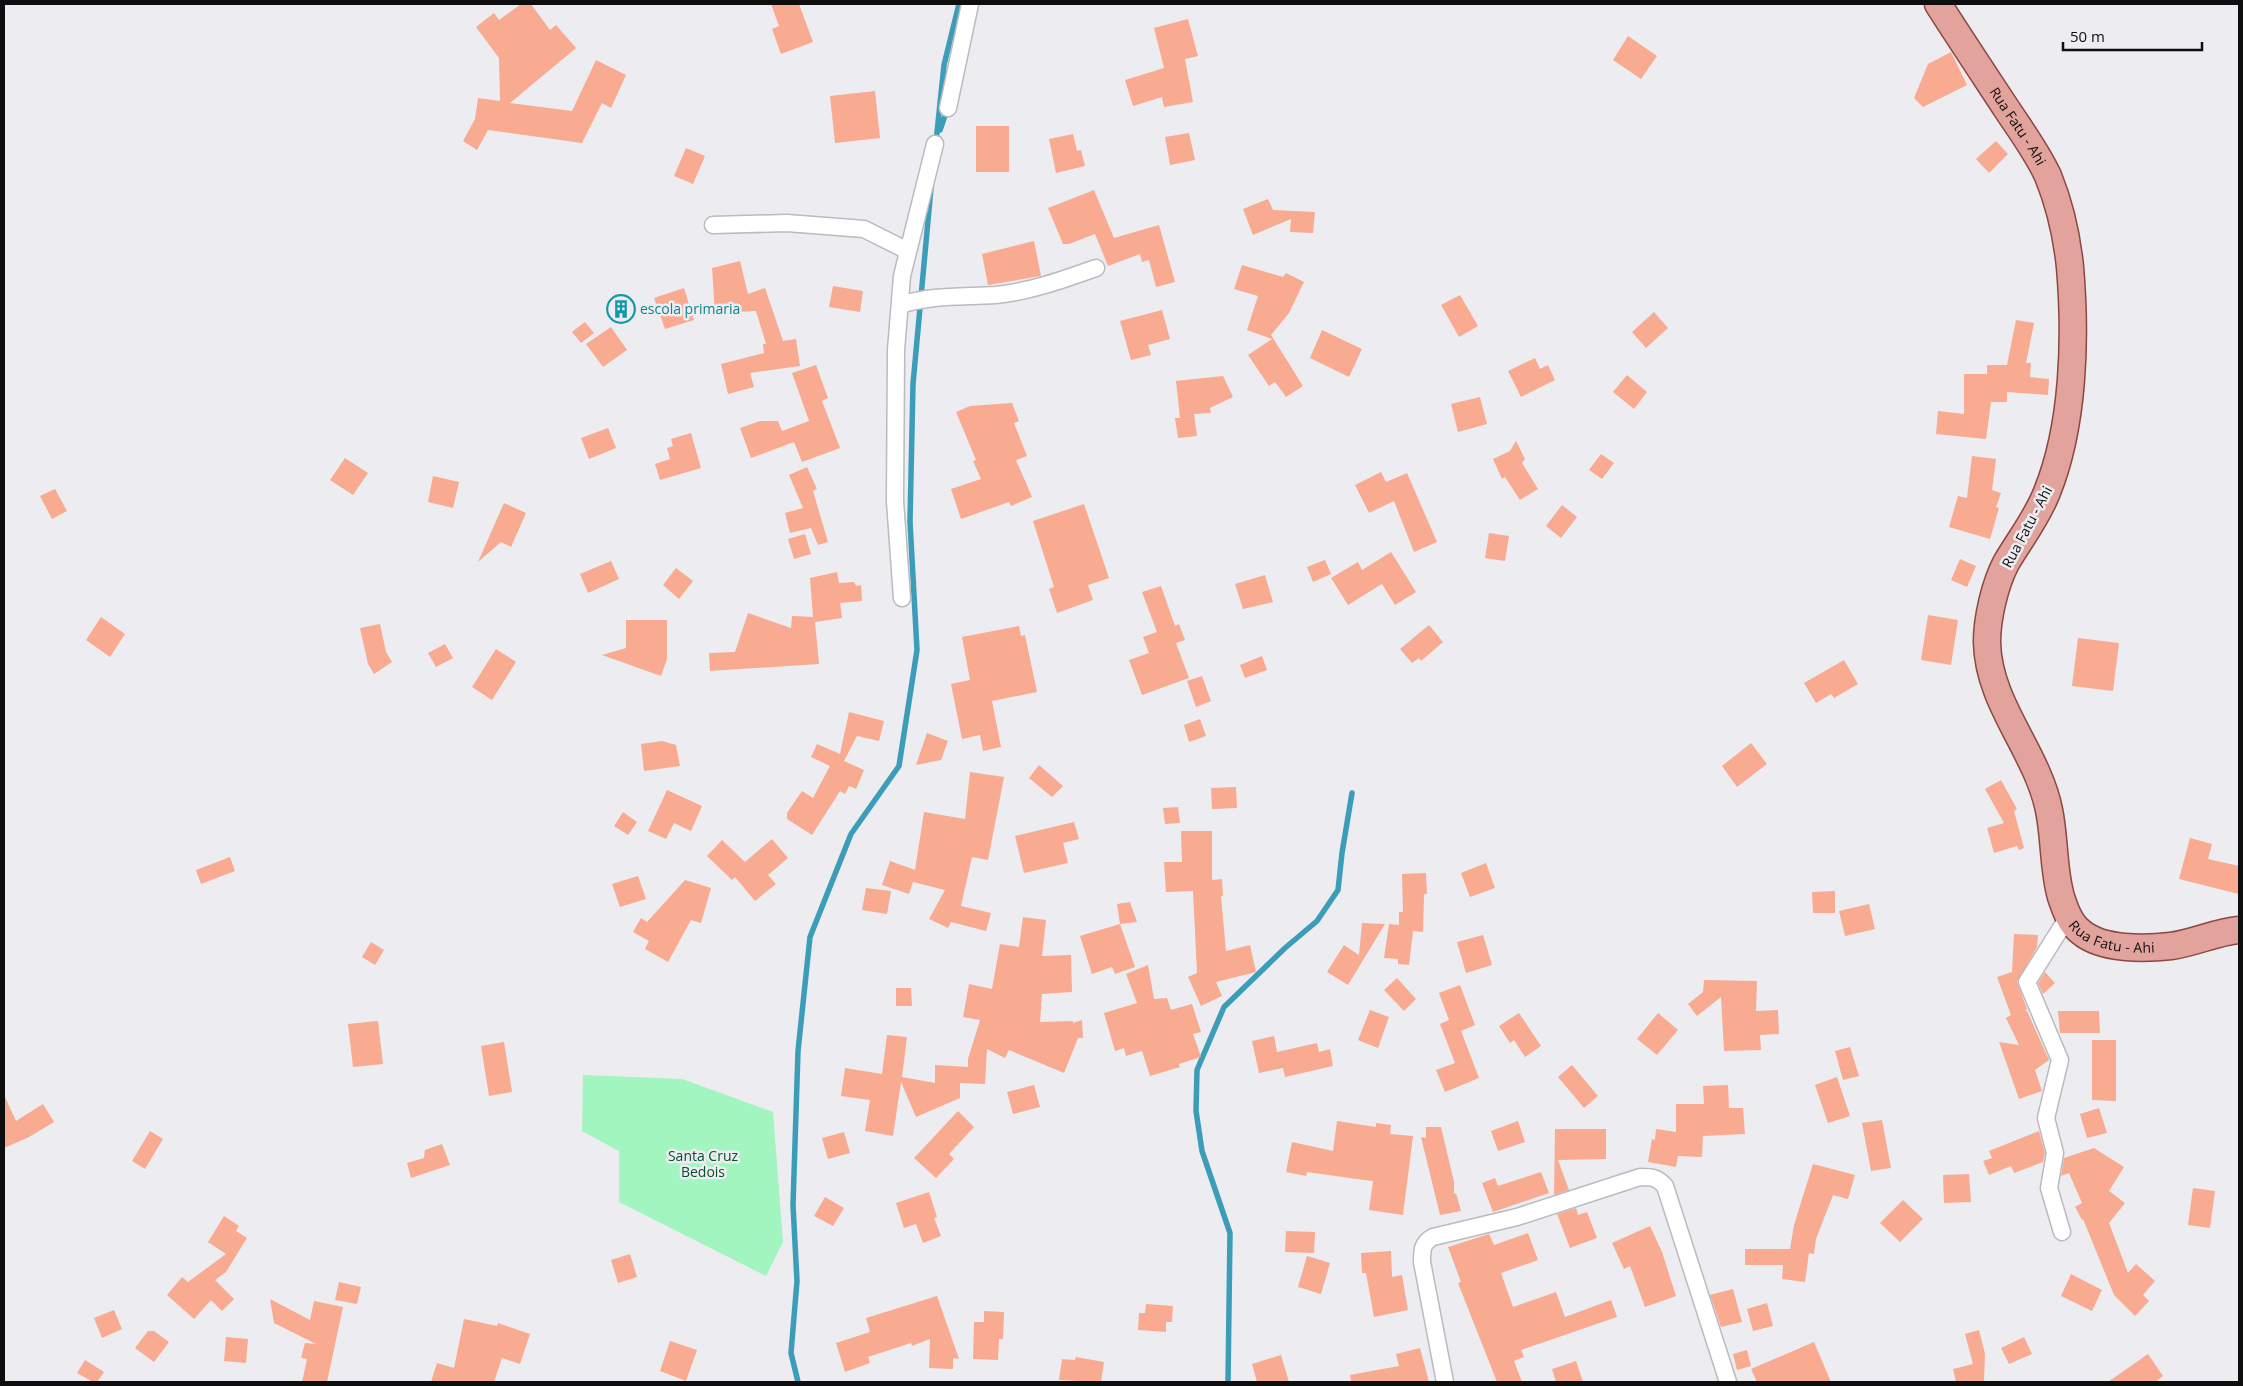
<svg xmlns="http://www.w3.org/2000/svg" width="2243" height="1386" font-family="'Open Sans',sans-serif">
<rect width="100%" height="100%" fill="#ececf1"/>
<path fill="#a2f5be" d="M583,1075L682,1079L773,1112L783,1242L766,1276L619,1202V1151L582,1131Z"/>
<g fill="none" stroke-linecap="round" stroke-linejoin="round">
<path stroke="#3c9db9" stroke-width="5.5" d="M940,130L947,110
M936,142L944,65L959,4
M798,1382L791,1353L797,1281L793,1205L798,1051L810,937L851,834L899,766L917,650L910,522L913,384L931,188
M1228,1382L1230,1233L1202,1151L1196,1111L1197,1070L1224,1007L1285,948L1317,921L1338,890L1342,853L1352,793"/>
</g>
<path fill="#f8ab90" d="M521,4H531L550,30L556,25L576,48L510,103L572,111L596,60L626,75L611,108L602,103L582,143L488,130L477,150L463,141L475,119L478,98L500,101L499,58L476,27L494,13L499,20Z
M771,4H799L813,42L781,54L772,29L779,26Z
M1188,19L1198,56L1185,59L1193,102L1164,107L1162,97L1133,106L1125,80L1164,68L1154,28Z
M1628,36L1657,56L1641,79L1613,60Z
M1951,52L1967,85L1923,107L1914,98L1928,64Z
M875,91L880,138L835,143L830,96Z
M976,126H1009V172H976Z
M1189,133L1195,160L1170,165L1165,137Z
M1073,134L1077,151L1081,150L1085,166L1056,173L1049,139Z
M1996,141L2008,154L1989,173L1976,159Z
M686,148L705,156L693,184L674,176Z
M1094,190L1114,238L1159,225L1175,282L1156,287L1149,260L1142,262L1140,254L1108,266L1095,234L1069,244H1063L1048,208Z
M1268,199L1273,210L1315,212L1313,233L1290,232L1291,219L1253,235L1243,209Z
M1034,241L1041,276L988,285L982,254Z
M740,261L748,294L765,288L783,341L796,339L800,366L750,373L754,387L728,394L721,364L764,353L763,344H766L756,311L715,313L712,268Z
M1242,265L1283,277L1286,273L1304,282L1289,313L1271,335L1303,386L1286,397L1275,382L1269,386L1248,355L1272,339L1247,330L1258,296L1234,289Z
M833,286L863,291L860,312L829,307Z
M684,288L694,320L665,329L654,298Z
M1460,295L1478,326L1459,337L1441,305Z
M1162,310L1170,339L1148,345L1151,355L1131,360L1120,321Z
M1654,312L1668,328L1646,348L1632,332Z
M2016,320L2034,323L2026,363H2031L2030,377L2049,379L2048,395L2007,392V402H1991L1986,439L1936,434L1938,411L1964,414V374H1987V365H2007Z
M585,322L594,333L581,343L572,332Z
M611,327L627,350L603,367L586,344Z
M1322,330L1362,349L1349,377L1310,358Z
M1535,358L1540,369L1548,365L1555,380L1521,397L1508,371Z
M816,365L828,398L822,401L840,448L802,462L794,442L751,458L740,428L760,421H778L782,431L809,421L792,373Z
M1627,375L1647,392L1634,409L1613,392Z
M1223,376L1233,397L1210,408L1211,413L1194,414L1197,436L1178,438L1175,418H1180L1176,381Z
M1480,397L1487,424L1458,432L1451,404Z
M1012,403L1019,421L1014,423L1027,456L1016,460L1032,497L1011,506L1009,502L961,519L951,489L981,479L973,461L976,460L956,412L970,406Z
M608,428L616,448L589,459L581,438Z
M691,433L701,468L660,480L655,464L670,459L667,448L673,446L671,439Z
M1516,441L1525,459L1522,463L1538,489L1520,500L1505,477L1502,479L1493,459L1510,451Z
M1601,454L1614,463L1602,479L1589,470Z
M1972,456L1996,459L1992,490L2001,493L1996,507L1999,508L1990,539L1949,527L1958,496L1967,498Z
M345,458L368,473L353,495L330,480Z
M807,467L817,489L813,491L828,542L818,545L811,528L790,533L785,513L803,508L789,475Z
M1381,472L1386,482L1407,473L1437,542L1414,552L1394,501L1369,513L1355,485Z
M433,476L459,482L453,508L428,502Z
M55,489L67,511L52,519L40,496Z
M504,503L526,513L511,547L501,542L478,562Z
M1084,504L1109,578L1088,585L1093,600L1057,613L1049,589L1054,587L1033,521Z
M1562,505L1577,517L1561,538L1546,526Z
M1489,533L1509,536L1505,561L1485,558Z
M805,534L811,554L794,559L788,539Z
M1391,552L1416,592L1395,605L1382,584L1348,605L1331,578L1358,562L1362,570Z
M1960,559L1976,566L1967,587L1951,580Z
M1325,560L1331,574L1313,582L1307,567Z
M611,561L619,579L588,593L580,574Z
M676,568L693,581L679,599L663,585Z
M837,572L839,583L854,582L856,586L861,585L862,601L840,603L842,618L815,622L819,664L710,671L709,653L735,652L748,613L791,628L792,616L813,617L810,578Z
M1265,575L1273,602L1243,609L1235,584Z
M1161,586L1175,626L1179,624L1185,640L1176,643L1189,678L1142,695L1129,660L1149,653L1143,637L1157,632L1142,592Z
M1928,615L1958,620L1951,665L1921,660Z
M101,617L125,634L110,657L86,640Z
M626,620H667V659L661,676L602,655L626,648Z
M380,624L386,652L392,662L374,674L368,664L360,628Z
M1429,625L1443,642L1421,661L1419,658L1412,663L1400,649Z
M1019,626L1021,636L1025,635L1037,692L992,701L1001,747L983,751L980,735L962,739L951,684L970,680L962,637Z
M2078,638L2119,643L2113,691L2072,686Z
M445,644L453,658L436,667L428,653Z
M496,649L516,662L492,700L472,687Z
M1262,656L1267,670L1245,678L1240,665Z
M1844,660L1858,684L1834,698L1831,694L1816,703L1804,683Z
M1202,676L1211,701L1196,707L1187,681Z
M849,712L884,721L879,741L857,736L844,761L864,770L856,789L849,786L845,794L840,791L812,835L787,819V813L802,791L813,798L830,766L811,757L817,744L840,754Z
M1200,719L1206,736L1189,742L1184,725Z
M927,733L948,741L941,760L916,765Z
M662,741L676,745L680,766L644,771L641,744Z
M1751,743L1767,764L1737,787L1722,766Z
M1039,765L1063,786L1052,797L1029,778Z
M970,772L1004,777L988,860L972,857L961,906L991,913L986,931L951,922L948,928L929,919L945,890L913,882L909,894L882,885L890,861L915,870L924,812L965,819Z
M2001,780L2017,809L2014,811L2024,848L2019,850L2017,846L1994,853L1987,828L2004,823L1985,789Z
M1236,787L1237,808L1212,809L1211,788Z
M667,790L702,806L691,831L674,823L666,839L648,831Z
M1178,807L1180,823L1165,824L1163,808Z
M623,812L637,822L628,835L614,826Z
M1074,822L1079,839L1063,843L1068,863L1024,873L1015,836Z
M1181,831H1212V880L1222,879L1223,896H1221L1226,951L1250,945L1256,972L1216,982L1222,996L1201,1006L1188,977L1197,973L1193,891L1166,892L1164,862H1182Z
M2190,838L2212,844L2208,859L2239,866V894L2179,879Z
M772,839L788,858L768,875L776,884L755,901L735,877L732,880L707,856L722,840L745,862Z
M230,857L235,871L201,884L196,870Z
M1486,863L1495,888L1470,897L1461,873Z
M1426,873L1427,894H1424L1423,932L1413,931L1409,965L1398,964V959L1384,958L1389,924L1399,925V912H1403L1402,874Z
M638,876L646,899L620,907L612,884Z
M685,880L711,888L701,923L691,920L668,962L645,949L649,941L633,932L641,918L647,922Z
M866,888L891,891L887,914L862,910Z
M1835,891V913H1813L1812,892Z
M1130,902L1137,922L1120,924L1135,967L1115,974L1112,967L1092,974L1080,936L1120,924L1117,904Z
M1869,904L1875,929L1845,936L1839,911Z
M1023,917L1046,920L1042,956L1071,955L1072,992L1042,994L1040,1022L1073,1021V1023L1082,1020L1083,1038H1078L1064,1073L1009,1050L1005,1058L987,1049L985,1084L960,1083V1098L916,1117L901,1082L893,1136L865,1131L870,1100L841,1096L845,1068L882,1074L887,1035L907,1037L902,1077L935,1083V1065L968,1067V1059L980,1020L963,1017L969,984L992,989L1000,944L1019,947Z
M1362,923L1385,924L1348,985L1327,972L1344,945L1359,955Z
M2014,934L2038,935L2037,947L2017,982L2027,1009L2025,1011H2027L2049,1060L2035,1070L2042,1091L2019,1099L1999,1042L2019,1045L2006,1018L2011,1015L1997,977L2012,972Z
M1483,935L1492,965L1466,973L1457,942Z
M371,942L384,950L375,965L362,957Z
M1148,965L1154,999L1167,998L1171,1010L1192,1004L1201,1032L1193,1034L1201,1057L1179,1064L1180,1067L1150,1076L1142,1051L1126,1056L1124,1048L1115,1051L1104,1013L1137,1003L1126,974Z
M2045,972L2055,983L2043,994L2038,983Z
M1397,978L1416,999L1404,1011L1384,990Z
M1704,980L1757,981L1756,1011L1778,1010L1779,1034L1760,1035L1761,1050L1724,1051L1721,997L1697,1016L1688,1004L1703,992Z
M1460,985L1475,1025L1461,1031L1479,1078L1445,1092L1436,1070L1455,1063L1440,1024L1449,1020L1439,993Z
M896,988H911L912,1006H896Z
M1370,1010L1389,1017L1378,1048L1358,1040Z
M2058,1011H2099L2100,1033H2060Z
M1519,1013L1541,1046L1525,1057L1514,1040L1510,1043L1499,1026Z
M1658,1013L1678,1030L1657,1055L1637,1039Z
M378,1021L383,1064L353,1067L348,1024Z
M1274,1036L1277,1052L1317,1043L1319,1052L1330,1049L1333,1066L1285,1077L1283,1068L1259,1073L1252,1041Z
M2092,1040H2116V1101L2092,1100Z
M504,1042L512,1092L489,1096L481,1046Z
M1850,1047L1859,1076L1843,1080L1835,1051Z
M1572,1065L1598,1096L1584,1108L1558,1077Z
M1837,1077L1850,1116L1828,1123L1815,1085Z
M1034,1085L1040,1107L1013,1114L1007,1092Z
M1728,1085L1729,1108H1743L1745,1134L1703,1136L1702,1157L1678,1156L1676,1167L1648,1162L1652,1139L1655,1140L1656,1129L1676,1132V1104H1704L1703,1086Z
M4,1095L16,1121L43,1104L54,1122L29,1137L4,1148Z
M2099,1108L2107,1133L2087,1138L2080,1114Z
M958,1111L974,1127L949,1154L954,1159L936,1178L914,1158Z
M1882,1120L1891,1168L1871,1171L1862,1123Z
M1337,1121L1376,1127V1123L1391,1125L1390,1134L1413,1136L1403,1215L1369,1210L1373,1181L1357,1179V1177V1179L1307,1172L1306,1176L1286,1172L1292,1142L1333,1151Z
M1518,1121L1525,1142L1498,1151L1491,1131Z
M1426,1127H1441L1454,1182V1194L1456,1193L1461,1211L1440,1215L1421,1137L1426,1138Z
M1555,1129H1606V1159L1558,1160L1569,1190L1554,1195Z
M150,1131L163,1139L145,1169L132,1161Z
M2039,1131L2045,1153L2043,1162L2014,1173L2011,1166L1989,1175L1983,1161L1992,1158L1989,1151Z
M844,1132L850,1153L828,1159L822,1138Z
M442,1144L450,1165L411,1178L407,1163L424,1158L425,1150Z
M2094,1148L2124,1167L2109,1191L2125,1203L2109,1223L2128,1273L2136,1264L2155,1281L2143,1295L2149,1301L2135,1316L2114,1295L2083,1219L2082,1220L2075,1207L2082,1203L2069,1173L2061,1176L2064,1158Z
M1813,1164L1855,1175L1848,1199L1833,1195L1816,1239L1814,1254L1809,1253L1805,1282L1782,1279L1783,1265H1745V1249H1790L1794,1225Z
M1541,1172L1549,1193L1493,1212L1482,1183L1495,1178L1498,1186Z
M1969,1174L1971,1202L1944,1203L1943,1175Z
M2193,1188L2215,1191L2210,1228L2188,1225Z
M929,1192L937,1217L934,1218L941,1236L923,1243L916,1224L904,1228L896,1203Z
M825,1197L844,1208L833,1226L814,1216Z
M1903,1200L1923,1219L1900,1242L1880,1223Z
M1576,1208L1578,1215L1587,1212L1597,1238L1570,1248L1557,1214Z
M224,1216L239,1226L236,1231L247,1238L226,1272L215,1280L234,1299L222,1311L211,1300L194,1319L167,1295L182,1277L188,1282L226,1254L208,1242Z
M1650,1226L1662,1252L1676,1296L1645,1307L1630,1266L1624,1269L1612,1243Z
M1286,1231L1315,1232L1314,1253L1285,1252Z
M1528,1233L1538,1260L1501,1273L1513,1307L1556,1292L1565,1317L1611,1300L1617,1317L1521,1350L1524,1357L1514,1361L1522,1382H1497L1458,1283L1461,1282L1448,1247L1489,1234L1494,1245Z
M1391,1251L1392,1277L1402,1275L1408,1310L1374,1317L1366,1273H1362L1361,1253Z
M630,1254L637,1277L618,1283L611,1260Z
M1307,1256L1330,1263L1321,1294L1298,1287Z
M2071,1274L2102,1290L2092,1311L2061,1296Z
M339,1282L361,1287L357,1304L335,1300Z
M1733,1289L1742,1322L1721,1327L1710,1295Z
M937,1296L959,1359L953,1358V1369L929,1368L930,1339L912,1346L911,1343L868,1357L870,1363L845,1372L836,1343L870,1332L866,1318Z
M270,1299L310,1320L314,1301L343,1307L327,1382H302L307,1359L301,1358L305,1343L316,1344L274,1323Z
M1767,1303L1773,1326L1753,1331L1747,1309Z
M1146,1304L1173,1306L1172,1322H1166V1332L1138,1330L1139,1313H1145Z
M114,1310L122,1329L102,1338L94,1318Z
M984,1311L1004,1312L1003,1339H999L998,1360L973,1359L974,1322H984Z
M464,1319L497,1326L498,1323L530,1334L520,1364L502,1358L494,1382H431L437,1363L454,1368Z
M1979,1330L1985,1354L1984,1382H1956L1953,1369L1973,1364L1965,1334Z
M148,1331H154L169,1342L154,1362L135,1348Z
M226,1337L248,1339L246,1363L224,1361Z
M2024,1337L2032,1354L2009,1364L2001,1348Z
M670,1341L697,1350L686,1381L660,1371Z
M1814,1342L1831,1382H1757L1751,1369Z
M1420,1348L1429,1382H1351L1350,1375L1399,1366L1396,1354Z
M1747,1350L1751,1366L1737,1370L1733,1354Z
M2148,1354L2163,1376L2155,1382H2108Z
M1281,1355L1289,1382H1257L1252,1364Z
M1076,1357L1104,1362L1101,1382L1059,1380L1062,1359L1075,1360Z
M85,1360L104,1372L97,1382H93L77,1373Z
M1576,1361L1583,1382H1556L1552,1369Z"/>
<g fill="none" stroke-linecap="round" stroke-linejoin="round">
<defs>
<path id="street" d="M948,108L970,4
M713,225L787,223L864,229L908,251
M900,305C930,295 963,297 995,295C1029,292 1065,279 1096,268
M902,598L895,501L896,350L902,276L935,144
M2062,1232L2049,1188L2055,1153L2046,1118L2060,1060L2027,982L2068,917
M1445,1382L1422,1262C1422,1250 1422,1243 1433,1237L1517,1217L1640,1177C1651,1177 1657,1177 1665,1186L1728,1382"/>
<g id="primary">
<path id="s1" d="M1938,4C1961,40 1985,76 2008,111C2022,132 2038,154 2048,176C2059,203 2067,238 2070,267C2076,338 2074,425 2047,492C2037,518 2020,539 2006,563C1995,584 1987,618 1987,642C1988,704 2037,751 2049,810C2055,839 2053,869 2061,897C2065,909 2070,924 2081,932C2102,950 2145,949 2171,946C2194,943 2216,932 2239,930"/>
</g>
</defs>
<use href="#street" stroke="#bababf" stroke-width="19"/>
<use href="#primary" stroke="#8c4741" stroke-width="29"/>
<use href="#street" stroke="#fff" stroke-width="16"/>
<use href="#primary" stroke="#e3a39d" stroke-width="26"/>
</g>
<defs>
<symbol id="building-ring" viewBox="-11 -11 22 22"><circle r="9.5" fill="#ececf1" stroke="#0f9aa8" stroke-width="1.5"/><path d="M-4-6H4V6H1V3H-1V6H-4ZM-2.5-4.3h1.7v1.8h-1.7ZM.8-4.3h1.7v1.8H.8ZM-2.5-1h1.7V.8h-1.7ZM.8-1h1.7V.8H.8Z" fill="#0f9aa8"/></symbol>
</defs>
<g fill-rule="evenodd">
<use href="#building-ring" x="605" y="293" width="32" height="32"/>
</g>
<g text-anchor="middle" stroke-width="5" stroke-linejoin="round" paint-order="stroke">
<g font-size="14" fill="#0e0e0f" stroke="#ececf1">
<text dy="5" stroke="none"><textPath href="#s1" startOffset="146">Rua Fatu - Ahi</textPath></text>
<text transform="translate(2027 527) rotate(-62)" y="5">Rua Fatu - Ahi</text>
<text dy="5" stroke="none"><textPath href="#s1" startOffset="1031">Rua Fatu - Ahi</textPath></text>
</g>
<g font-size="14" fill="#0d838f" stroke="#ececf1" text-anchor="start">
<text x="640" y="314">escola primaria</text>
</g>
<g font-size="14" fill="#06502b" stroke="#ececf1">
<text x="703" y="1161">Santa Cruz<tspan x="703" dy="16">Bedois</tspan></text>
</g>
</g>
<rect width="2243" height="1386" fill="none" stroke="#0e0e0f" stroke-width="10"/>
<path d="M2063 42v8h139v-8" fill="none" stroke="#0e0e0f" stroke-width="2.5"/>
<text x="2070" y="42" font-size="15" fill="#0e0e0f" stroke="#ececf1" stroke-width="4" paint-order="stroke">50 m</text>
</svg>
